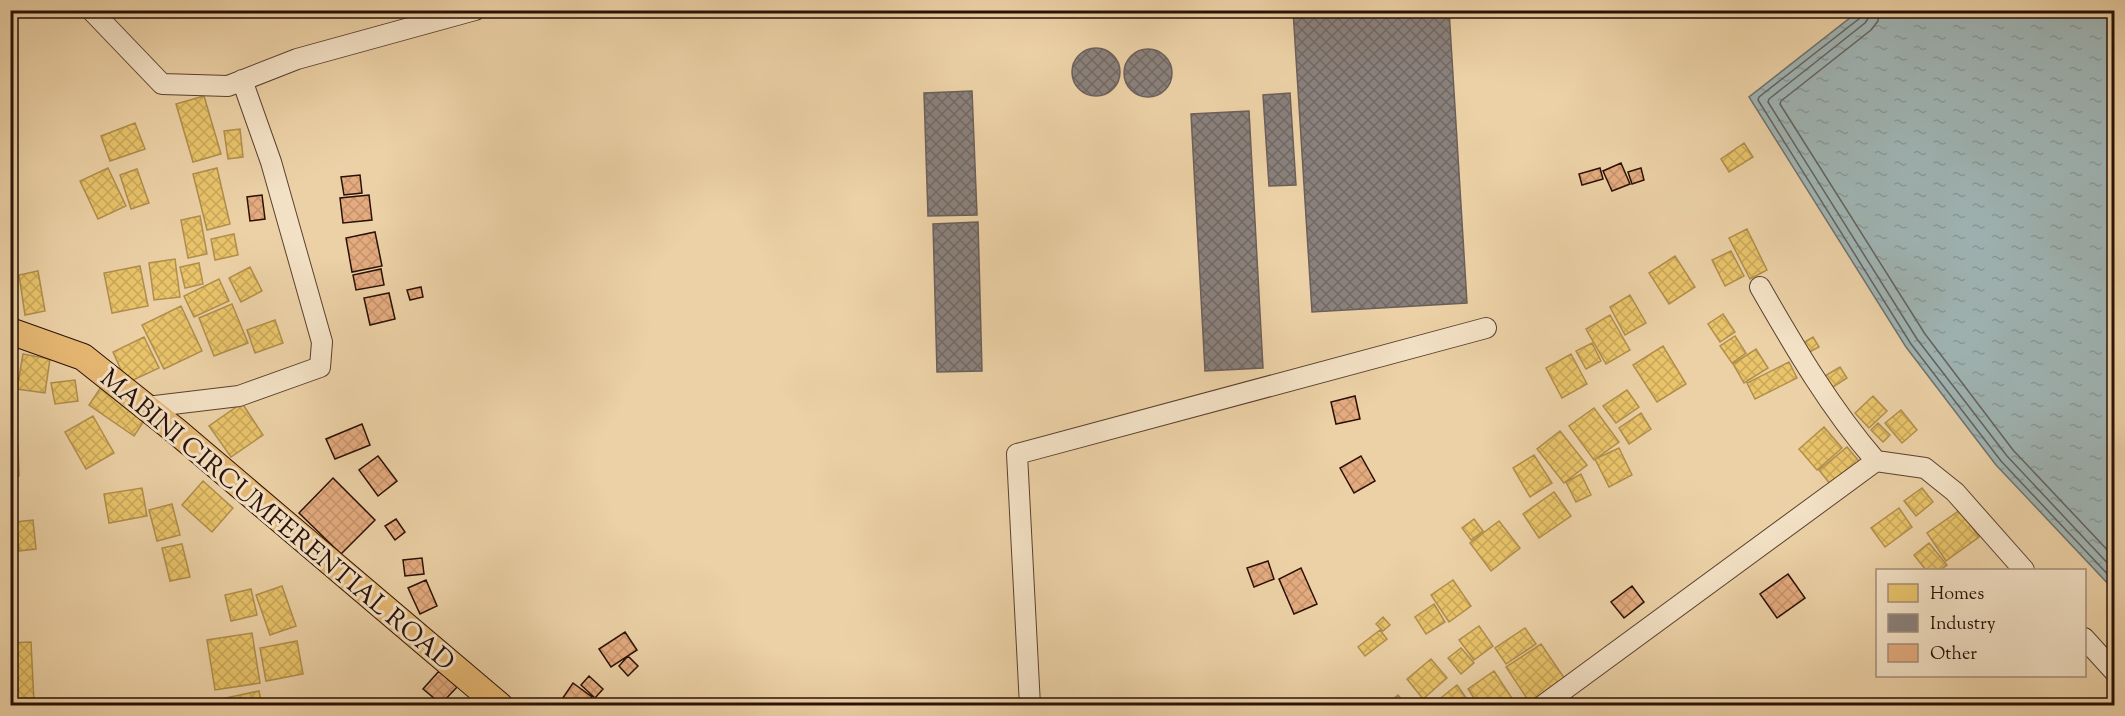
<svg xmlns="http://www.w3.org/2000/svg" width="2125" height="716" font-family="'Sorts Mill Goudy',serif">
<defs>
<pattern id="water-ripples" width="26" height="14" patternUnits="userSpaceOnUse" patternTransform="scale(1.5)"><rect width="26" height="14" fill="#9fb4b4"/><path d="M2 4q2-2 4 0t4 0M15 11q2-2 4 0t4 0" fill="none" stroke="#899a99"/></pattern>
<pattern id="homes-cross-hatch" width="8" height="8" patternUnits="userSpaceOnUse" patternTransform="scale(1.5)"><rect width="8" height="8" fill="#e9c46a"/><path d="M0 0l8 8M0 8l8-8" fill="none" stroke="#c8a75a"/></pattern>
<pattern id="industry-cross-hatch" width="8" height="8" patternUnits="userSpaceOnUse" patternTransform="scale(1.5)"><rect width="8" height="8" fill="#8a817c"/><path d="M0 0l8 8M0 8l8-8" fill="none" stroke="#716864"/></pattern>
<pattern id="building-cross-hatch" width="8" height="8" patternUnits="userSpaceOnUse" patternTransform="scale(1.5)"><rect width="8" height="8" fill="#e4ab7f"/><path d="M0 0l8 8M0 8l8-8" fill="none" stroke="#c4926c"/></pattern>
</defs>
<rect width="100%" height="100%" fill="#ecd1a6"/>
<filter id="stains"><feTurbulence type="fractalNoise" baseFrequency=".00333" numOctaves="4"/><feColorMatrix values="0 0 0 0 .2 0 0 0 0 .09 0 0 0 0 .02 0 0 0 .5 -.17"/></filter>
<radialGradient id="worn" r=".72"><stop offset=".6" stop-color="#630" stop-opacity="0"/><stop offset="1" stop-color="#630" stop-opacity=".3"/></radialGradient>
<path fill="url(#water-ripples)" stroke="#70726e" stroke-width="1.5" d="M1860,10L2114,11V590L1996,465L1906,347L1749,97Z"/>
<path fill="url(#homes-cross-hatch)" stroke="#b08e4c" stroke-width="1.5" d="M204,96L221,154L193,162L176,104Z
M135,123L145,149L110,161L101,136Z
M240,129L243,157L228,159L224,131Z
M1744,143L1753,157L1729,172L1721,159Z
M108,168L126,206L98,219L80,181Z
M217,168L230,224L207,230L193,174Z
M137,169L149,203L131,209L120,175Z
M200,216L207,254L188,258L181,220Z
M1747,229L1767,270L1750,279L1729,238Z
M234,234L238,255L215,260L211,239Z
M1731,251L1744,276L1725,286L1712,260Z
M1675,256L1695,287L1669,304L1649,273Z
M175,259L180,297L154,300L149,263Z
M199,263L203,284L185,288L180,267Z
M140,266L148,306L112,313L104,273Z
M250,267L262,291L241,302L229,278Z
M38,271L45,311L25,315L19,275Z
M219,279L229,301L194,317L184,296Z
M1630,295L1646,323L1625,335L1610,307Z
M232,304L248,343L214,356L199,318Z
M181,306L202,351L164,369L142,325Z
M1723,314L1735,332L1720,342L1708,324Z
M1610,315L1630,350L1606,364L1586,329Z
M275,320L283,343L255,353L247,330Z
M1735,336L1746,353L1732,363L1720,346Z
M144,337L159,368L127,383L113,352Z
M1813,337L1819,347L1804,355L1798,346Z
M10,340L20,343L10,371Z
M1592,343L1601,361L1586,369L1576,351Z
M1663,346L1686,384L1657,402L1633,365Z
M1756,349L1768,368L1744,383L1733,364Z
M23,354L50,359L45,393L17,389Z
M1571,354L1587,384L1562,398L1546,368Z
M1789,362L1797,378L1755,399L1747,383Z
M1840,367L1847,378L1830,389L1823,377Z
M75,380L78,401L55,404L51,383Z
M103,384L148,415L134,436L89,405Z
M1627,390L1639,407L1616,423L1603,406Z
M1873,396L1887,411L1869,428L1855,413Z
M242,403L263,435L231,457L209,426Z
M1594,408L1619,442L1594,460L1569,426Z
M1901,410L1917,430L1902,443L1885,423Z
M1641,413L1651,429L1629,444L1619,428Z
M93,416L114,453L86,469L65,432Z
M1878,423L1890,435L1883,442L1871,430Z
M1824,427L1842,448L1817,470L1799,449Z
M1560,431L1587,465L1564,483L1537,449Z
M18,445L19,476H10V446Z
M1847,447L1863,466L1835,490L1819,470Z
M1619,448L1632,475L1609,487L1595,459Z
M1534,455L1552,483L1530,497L1513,468Z
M1581,474L1591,495L1576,502L1566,482Z
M203,481L233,508L212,532L182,505Z
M142,488L147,516L109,523L104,494Z
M1922,488L1933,502L1916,516L1904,501Z
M1554,492L1571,516L1539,538L1523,514Z
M172,504L180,535L157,541L149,510Z
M1899,508L1912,527L1885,547L1871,528Z
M1960,510L1979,537L1946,561L1927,533Z
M1474,519L1483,531L1471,540L1462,528Z
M33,520L36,549L19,551L16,522Z
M1499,521L1520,548L1491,571L1470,543Z
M1929,543L1947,565L1940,570H1926L1914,555Z
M182,544L190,577L170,581L162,548Z
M1453,580L1471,606L1449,622L1431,595Z
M282,586L296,626L270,635L256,595Z
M251,589L257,615L231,621L225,595Z
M1434,604L1445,622L1426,634L1415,617Z
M1383,617L1390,625L1383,631L1376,624Z
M1479,626L1493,646L1474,660L1459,640Z
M1525,628L1536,644L1506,664L1495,648Z
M1380,630L1387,639L1365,656L1358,647Z
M252,633L260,683L215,690L207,640Z
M297,641L303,674L266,681L260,648Z
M31,642L34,702L10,704V643Z
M1541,644L1565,679L1530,703L1506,667Z
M1461,648L1474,663L1461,674L1448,658Z
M1431,659L1447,678L1423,699L1407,679Z
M1494,671L1517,706H1479L1468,689Z
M1457,685L1472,706H1433L1432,705Z
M259,691L262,706H217L216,700Z
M1398,695L1407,706H1385Z
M2109,695L2114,701V706H2099Z"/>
<path fill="url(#industry-cross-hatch)" stroke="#6d5f59" stroke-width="1.5" d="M1293,10H1449L1467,303L1312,312Z
M1072 72a24 24 0 1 1 48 0a24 24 0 1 1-48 0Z
M1124 73a24 24 0 1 1 48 0a24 24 0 1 1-48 0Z
M972,91L977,215L928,216L924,93Z
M1290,93L1296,185L1269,186L1263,95Z
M1249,111L1263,368L1205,371L1191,114Z
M978,222L982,371L937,372L933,224Z"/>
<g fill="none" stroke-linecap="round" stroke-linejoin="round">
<path stroke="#64625d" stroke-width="1.5" d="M1863,10L1860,18L1759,97L1758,100L1911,344L2001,461L2114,581
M1870,10L1869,17L1865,23L1769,99L1768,102L1917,339L2007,456L2114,570
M1879,10L1878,21L1871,30L1781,101L1780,104L1925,334L2013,450L2114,557"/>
</g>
<path fill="url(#building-cross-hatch)" stroke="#2a1006" stroke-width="1.5" d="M1621,163L1630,184L1612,191L1603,171Z
M1600,168L1603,179L1582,185L1579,174Z
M1641,168L1644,180L1632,184L1628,172Z
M360,175L362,193L344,195L341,177Z
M262,195L265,219L250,221L247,197Z
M369,195L372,220L343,223L340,198Z
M375,232L382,266L352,272L346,238Z
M381,269L384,285L356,290L353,275Z
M421,287L423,297L410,300L407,290Z
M389,293L395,319L370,325L364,298Z
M1355,396L1360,419L1336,424L1331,402Z
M362,424L370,445L335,459L326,439Z
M378,456L397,481L378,496L359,470Z
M1361,456L1375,481L1354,493L1340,468Z
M333,478L375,520L341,554L299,513Z
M396,519L405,532L395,540L385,526Z
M422,558L424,574L405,576L403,560Z
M1268,561L1274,579L1254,587L1247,568Z
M1301,568L1317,604L1294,614L1279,579Z
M1788,574L1805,598L1777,618L1760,594Z
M426,580L437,606L420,614L408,588Z
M1632,586L1644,602L1624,618L1611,602Z
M625,632L637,650L611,667L599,649Z
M628,656L638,666L628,676L619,666Z
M439,671L457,687L441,704L423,689Z
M589,676L603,689L595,698L581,685Z
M573,683L592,697L585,706H565L560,702Z"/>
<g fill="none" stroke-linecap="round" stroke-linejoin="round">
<defs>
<path id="minor" d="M91,10L162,84L228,86L297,59L475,10
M1760,287C1795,348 1830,408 1876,461L1925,468L1955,492L2024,570
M147,407L239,396L320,367L322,342L271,162L242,80
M2084,638L2114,671
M1030,706L1017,454L1486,328
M1542,706L1876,461"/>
<path id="major" d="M10,331L83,357L176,431L500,706"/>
</defs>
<use href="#minor" stroke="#5a402e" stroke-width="22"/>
<use href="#major" stroke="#2a1006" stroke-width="28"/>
<use href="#minor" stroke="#f3e1c5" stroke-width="20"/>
<use href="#major" stroke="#e6b873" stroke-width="26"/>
</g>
<g text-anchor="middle" stroke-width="6" stroke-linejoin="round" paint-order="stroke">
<g font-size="26" fill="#2a1006" stroke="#f3e1c5">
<text transform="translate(278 519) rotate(40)" y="9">MABINI CIRCUMFERENTIAL ROAD</text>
</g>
</g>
<rect width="2125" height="716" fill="none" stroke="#ecd1a6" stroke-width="36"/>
<rect x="12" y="12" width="2101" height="692" fill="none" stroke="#2a1006" stroke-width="3"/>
<rect x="18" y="18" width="2089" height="680" fill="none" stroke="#2a1006" stroke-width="1.5"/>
<rect x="1876" y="569" width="210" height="108" fill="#f3e1c5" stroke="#a38d79" stroke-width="1.5"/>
<rect x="1888" y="584" width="30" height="18" fill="#e9c46a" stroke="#a38d79" stroke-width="1.5"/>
<text x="1930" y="599" font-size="18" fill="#2a1006">Homes</text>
<rect x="1888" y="614" width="30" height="18" fill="#8a817c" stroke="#a38d79" stroke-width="1.5"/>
<text x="1930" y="629" font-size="18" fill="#2a1006">Industry</text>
<rect x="1888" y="644" width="30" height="18" fill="#e4ab7f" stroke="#a38d79" stroke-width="1.5"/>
<text x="1930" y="659" font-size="18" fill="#2a1006">Other</text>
<rect width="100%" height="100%" filter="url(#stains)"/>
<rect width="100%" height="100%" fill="url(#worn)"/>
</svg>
